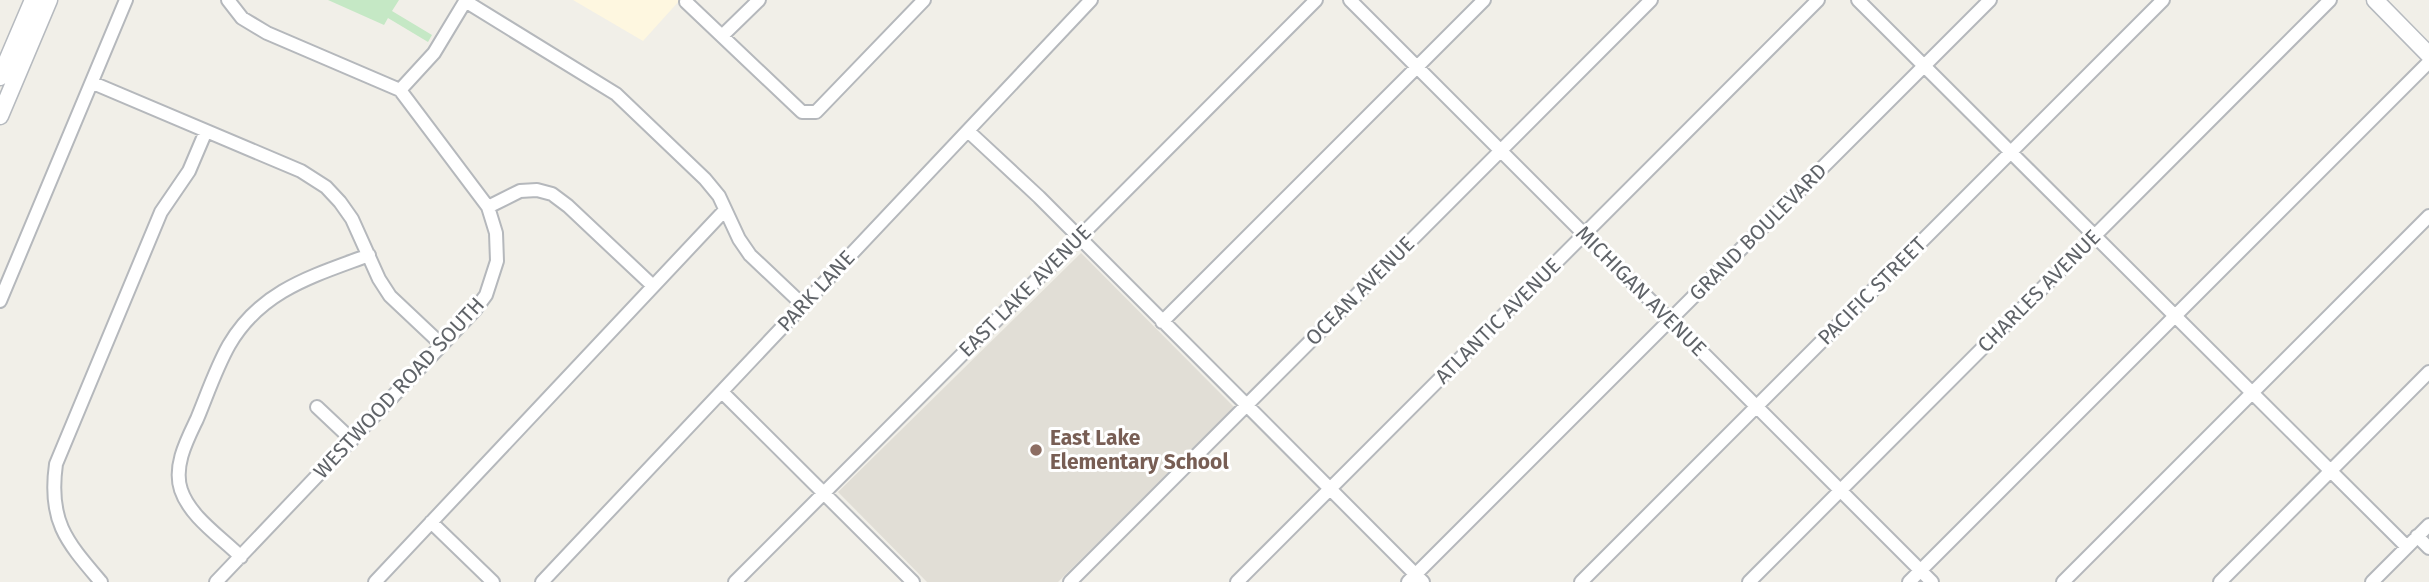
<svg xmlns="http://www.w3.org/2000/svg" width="2429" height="582" font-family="'Fira Sans',sans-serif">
<rect width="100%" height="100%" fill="#f1efe8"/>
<path fill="#fef7e0" d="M573,0H680L643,41Z"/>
<path fill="#e1ded6" d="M1081,253L1235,408L1058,582H927L838,492Z"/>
<path fill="#c5e8c5" d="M328,0H399L392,11L432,35L428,42L388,18L384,25Z"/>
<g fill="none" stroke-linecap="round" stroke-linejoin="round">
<defs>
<path id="street" d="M1350,0L1932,582
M1858,0L2407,547
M465,1L616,94L705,179L719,196L739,239L750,255L803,305
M686,2L802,112H816L924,0
M722,36L759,0
M93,83L301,171L326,187L340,202L352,219L379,279L390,296L442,345
M400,90L434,53L466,0
M968,131L1039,197L1423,582
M488,207L520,191L537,190L552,194L568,206L653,286
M0,301L126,0
M1162,322L1484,0
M722,392L913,582
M317,407L352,440
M431,522L493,582
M2417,536L2429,548
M241,557C221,537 190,517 181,490C173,466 187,440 197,419C207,395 216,368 229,345C261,290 313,276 369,255
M101,582C66,541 48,521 56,464L161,212L189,171L206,131
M216,582L475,310L486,295L497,261L496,233L488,207L400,90L267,33L242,18L228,0
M375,582L725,210
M542,582L1091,0
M735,582L1316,0
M1070,582L1651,0
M1237,582L1818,0
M1408,582L1990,0
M1581,582L2163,0
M1749,582L2330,0
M1909,582L2429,62
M2063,582L2429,216
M2220,582L2429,372
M2372,582L2429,525"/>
<path id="secondary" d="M2375,0L2429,55
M0,77L33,0
M0,116L49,0"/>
</defs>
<use href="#street" stroke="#b5b8bc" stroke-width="16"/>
<use href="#secondary" stroke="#b6babf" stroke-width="19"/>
<use href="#street" stroke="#fff" stroke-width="12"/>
<use href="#secondary" stroke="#fff" stroke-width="16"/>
</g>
<circle fill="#8d6e63" stroke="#fff" stroke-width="2.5" cx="1036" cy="450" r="7"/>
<g text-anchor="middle" stroke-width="6" stroke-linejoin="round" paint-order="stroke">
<g font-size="21" fill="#5f6368" stroke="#fff">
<text transform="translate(1758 232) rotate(-45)" y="7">GRAND BOULEVARD</text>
<text transform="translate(816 291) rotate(-47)" y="7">PARK LANE</text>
<text transform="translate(1025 291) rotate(-45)" y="7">EAST LAKE AVENUE</text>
<text transform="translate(1360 291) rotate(-45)" y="7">OCEAN AVENUE</text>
<text transform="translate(1641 291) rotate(45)" y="7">MICHIGAN AVENUE</text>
<text transform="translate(1872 291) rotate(-45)" y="7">PACIFIC STREET</text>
<text transform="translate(2039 291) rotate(-45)" y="7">CHARLES AVENUE</text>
<text transform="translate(1498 321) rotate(-45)" y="7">ATLANTIC AVENUE</text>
<text transform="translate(399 388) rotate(-47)" y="7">WESTWOOD ROAD SOUTH</text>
</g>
<g font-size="21" font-weight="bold" fill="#785e54" stroke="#fff" text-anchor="start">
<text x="1050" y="445">East Lake<tspan x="1050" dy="24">Elementary School</tspan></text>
</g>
</g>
</svg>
